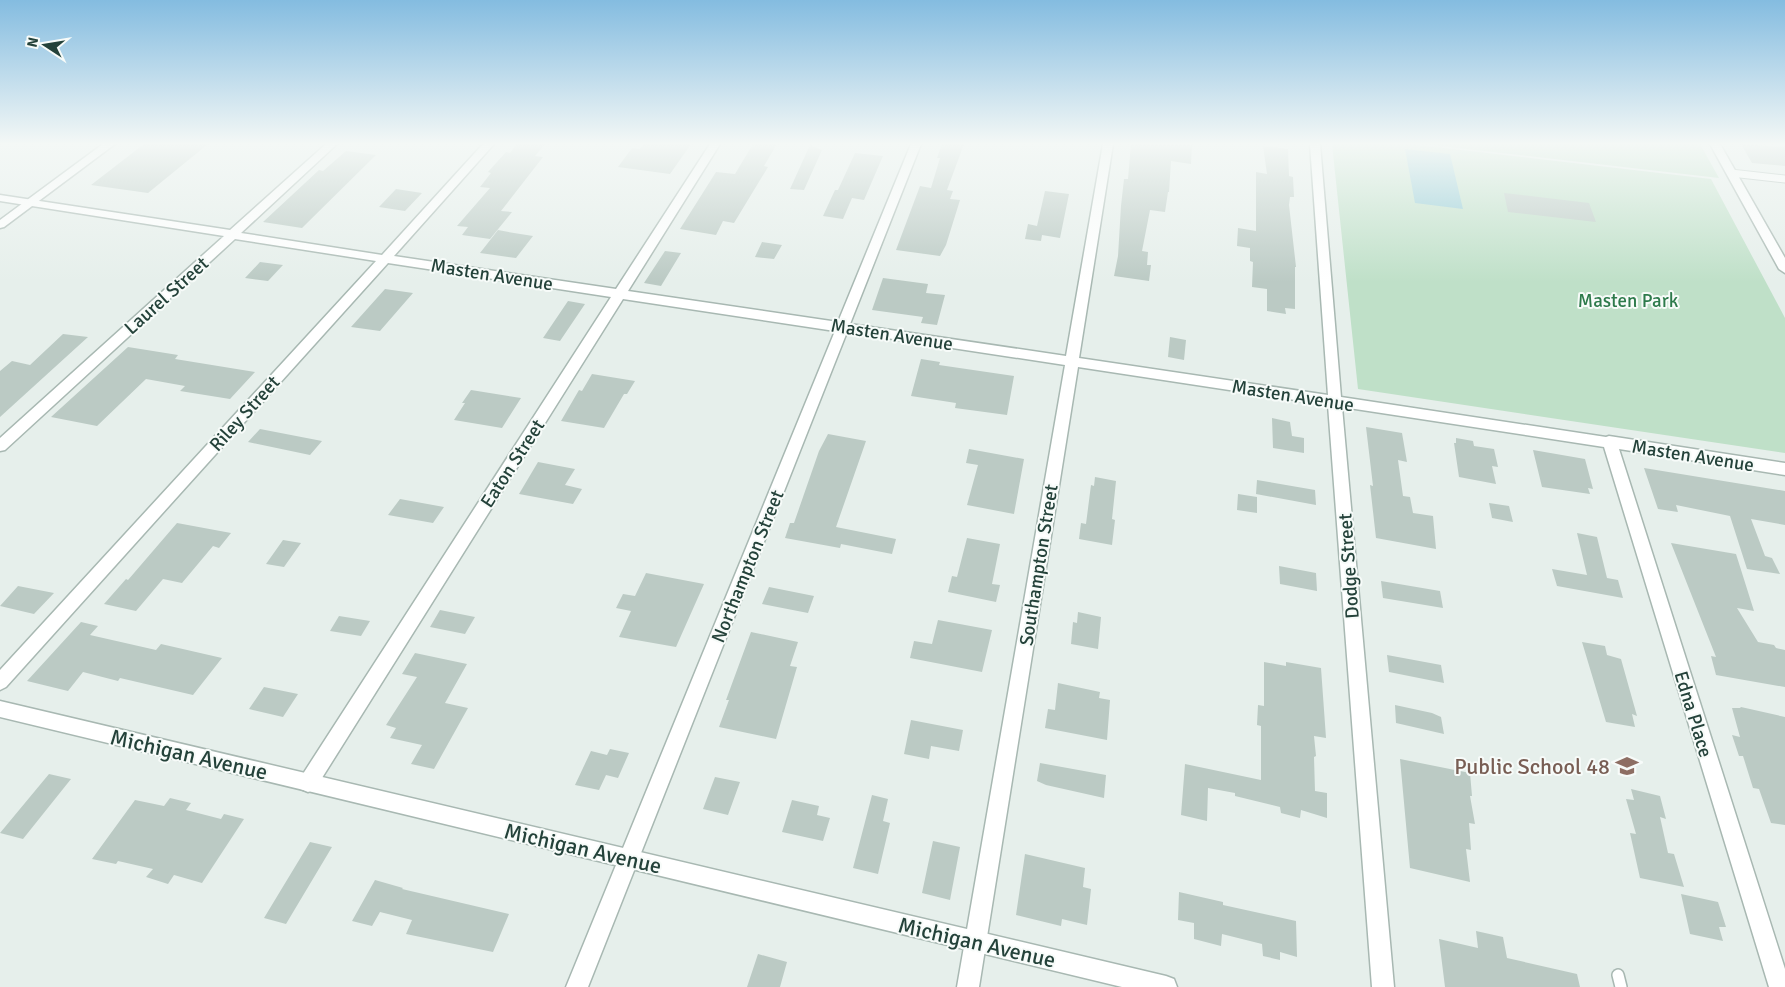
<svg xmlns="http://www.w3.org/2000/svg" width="1785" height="987" font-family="Signika,sans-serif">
<rect width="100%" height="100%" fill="#e6efeb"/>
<path fill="#bfe0c8" d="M1332,144H1409L1711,179L1785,318V453L1358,389Z
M1423,144H1700L1719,178Z"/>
<path fill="#8ec9d4" d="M1405,149L1450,154L1463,209L1415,203Z"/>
<path fill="#bbcac4" d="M144,144H208L148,193L91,185Z
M517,144H545L535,156L543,157L501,211L512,212L490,239L462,235L468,227L457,226L490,188L480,187L491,173L488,172L506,152L510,153Z
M643,144H691L670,174L618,167L632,148L640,149Z
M753,144H777L764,166L768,167L734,223L723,221L716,235L680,229L716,172L735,174Z
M942,144H964L947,190L953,191L950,199L960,200L946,245L940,256L896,250L920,186L931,188L940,158H937Z
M1131,144L1192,145L1191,164L1171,161L1169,192H1168L1165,212L1150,210L1142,251L1148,252L1147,265H1151L1149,281L1114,276L1118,256L1121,206L1124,179H1128Z
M1741,144L1785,147V166L1752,163Z
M810,145L822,150L804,190L790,189Z
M1263,146L1288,149L1289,176L1293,177L1294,197H1290L1289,205L1296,267H1295V309L1285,308L1286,314L1267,311V289L1252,287L1253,262L1250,261V248L1237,246L1238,228L1256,231V172L1267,174Z
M346,151L376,155L302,228L263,222L319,170L323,171Z
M855,153L883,156L864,200L852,198L843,219L823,216L835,190H838Z
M396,189L422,193L405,211L379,207Z
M1045,191L1069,194L1060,238L1042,235L1041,241L1025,239L1028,224L1037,226Z
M1504,193L1589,203L1596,222L1508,212Z
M498,230L514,233L533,236L516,258L480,253Z
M762,242L782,245L774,259L755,257Z
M665,251L681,253L661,286L644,283Z
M260,262L283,265L268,281L245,278Z
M883,278L928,284L926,293L945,295L937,325L921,323L923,317L872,310Z
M385,289L413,293L380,331L351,327Z
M568,301L585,304L560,341L543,338Z
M63,334L88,337L0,417V371L12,361L30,365Z
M1170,337L1186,340L1184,360L1168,357Z
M128,347L178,355L175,359L255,372L230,399L180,391L185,386L146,379L97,426L51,417Z
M921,359L940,362L939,365L1014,376L1007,415L955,408L956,403L911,396Z
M592,374L635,381L627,394H624L604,428L561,421L579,390L582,391Z
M471,390L521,398L502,428L454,420L465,403H462Z
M1272,418L1290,422L1292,436L1304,438V453L1273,448Z
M1366,427L1402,433L1407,462L1398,460L1403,496L1410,497L1413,513L1433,516L1436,549L1376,538L1370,485L1373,486Z
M260,429L322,441L310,455L248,442Z
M828,434L866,441L836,527L896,539L892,554L841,544L840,548L785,538L790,523H794L819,451Z
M1456,438L1473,441L1474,446L1494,449L1498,467L1492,466L1496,484L1459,477L1454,443H1456Z
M969,449L1024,459L1014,514L967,505L978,465L966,463Z
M1533,450L1585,459L1593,489L1588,488L1590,494L1542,487Z
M538,462L575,469L565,485L582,489L573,504L519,494Z
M1644,468L1785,491V525L1751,519L1765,556L1772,558L1780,574L1747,569L1730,516L1676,505L1678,512L1658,509Z
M1095,477L1116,481L1112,519L1115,520L1112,545L1079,539L1081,523L1086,524L1091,485L1094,486Z
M1257,480L1315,490L1316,505L1256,494Z
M1238,494L1257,497V513L1237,510Z
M400,499L444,507L433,523L388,515Z
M1489,503L1509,506L1513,522L1492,518Z
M177,523L231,533L219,548L213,546L182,583L163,579L136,611L104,604L126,579L128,580Z
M1577,533L1597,537L1607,578L1618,580L1623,598L1557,586L1552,569L1587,575Z
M967,538L1000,544L992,584L1000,585L996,602L948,592L952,576L957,577Z
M283,540L301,543L284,567L266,564Z
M1671,543L1736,554L1754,611L1737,608L1758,642L1774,645L1776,648L1785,650V687L1716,675L1711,656L1716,657Z
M1279,566L1316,573L1317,591L1280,584Z
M646,573L704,584L676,647L619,637L631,611L616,608L623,594L635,596Z
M1381,581L1440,591L1443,608L1383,598Z
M18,586L54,593L34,614L0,606Z
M769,587L814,596L808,613L762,604Z
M440,610L475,617L465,634L430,627Z
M1078,612L1101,617L1098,649L1071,644L1073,622L1077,623Z
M339,616L370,621L361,636L330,631Z
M938,620L992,630L982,672L910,658L914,641L932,644Z
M81,622L98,626L90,635L156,650L161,644L222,658L193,695L120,678L118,681L83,672L68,691L27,681Z
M751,632L798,642L790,666L797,667L776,739L719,727L729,700H726Z
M1582,642L1605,646L1607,655L1621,659L1637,716L1632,714L1635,727L1606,722Z
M415,653L467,664L445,703L468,708L434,769L411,764L422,745L390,738L396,728L386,725L417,677L402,674Z
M1387,655L1441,665L1444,683L1389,672Z
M1264,662L1286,666V662L1321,668L1326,738L1314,736L1316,756L1314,757L1315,791L1327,793V818L1301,810L1300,818L1281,813L1280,807L1235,796V793L1208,788L1207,821L1181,815L1185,764L1261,780V726L1257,725L1258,705L1264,706Z
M1058,683L1100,692L1099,698L1110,700L1107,740L1045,728L1048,709L1055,710Z
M264,687L298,694L283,717L249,709Z
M1395,705L1432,713L1441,717L1444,734L1396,723Z
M1741,707L1785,717V825L1771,823L1759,789L1753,788L1743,756H1739L1732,735L1740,737L1732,708H1740Z
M911,720L963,730L959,751L931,746L929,759L904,754Z
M610,749L629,753L618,778L606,775L599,790L575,785L591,751L607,755Z
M1400,759L1470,773L1472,796H1470L1475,824L1469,823L1471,850L1466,849L1470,882L1410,868Z
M1040,763L1106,775L1104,798L1046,785L1037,781Z
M49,774L71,779L23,839L0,833Z
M715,777L740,782L728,815L703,809Z
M1631,789L1660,796L1666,819L1660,817L1668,853L1674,854L1684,887L1640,878L1630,833L1636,834L1626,799L1634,800Z
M872,795L888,799L883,821L890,823L878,874L853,868Z
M170,798L191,803L186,810L221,819L224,814L244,819L202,883L174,875L168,884L146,877L153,869L118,861L116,864L92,859L135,800L164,806Z
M792,800L819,806L817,815L830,818L823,841L782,832Z
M933,841L960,847L950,900L922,893Z
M310,842L332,847L286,924L264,918Z
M1025,854L1085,868L1083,887L1091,889L1087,925L1062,919L1061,926L1016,915Z
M375,880L403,888L402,889L509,914L493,952L406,934L412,920L380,912L372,926L352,921Z
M1179,892L1223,902V905L1296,921L1297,957L1280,952V960L1263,956L1262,944L1222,934L1221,946L1194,939V923L1178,920Z
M1681,894L1718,902L1726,927H1719L1723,941L1690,934Z
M1476,931L1503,937L1507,958L1577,974L1580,987H1445L1439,939L1478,948Z
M758,954L787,962L780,987H747Z"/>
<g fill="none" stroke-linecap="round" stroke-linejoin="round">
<defs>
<path id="service-far1" d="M1731,173L1785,179"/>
<path id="service" d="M1618,975L1621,987"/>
<path id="minor" d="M326,144H337L241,233L382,255L483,144H494L394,256L616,289L710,144H720L628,291L838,322L911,144H921L850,324L1066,356L1103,144H1113L1079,358L1328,395L1310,144H1320L1341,397L1606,437L1609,436L1785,463V475L1619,449L1785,969V987H1769L1604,447L1342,407L1394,987H1372L1328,405L1078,367L979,987H957L1065,365L847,332L588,987H566L835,331L623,299L315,789L308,792L301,789L299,783L301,777L611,297L388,263L6,687L0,690V670L376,261L235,239L5,450L0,451V438L224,236L0,201V195L230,230Z"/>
<path id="tertiary" d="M103,144H115L4,227L0,228V220Z
M1710,144H1720L1785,258V273L1779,269Z
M0,701L1166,976L1174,979L1177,987H1122L0,717Z"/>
</defs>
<use href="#service-far1" stroke="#a8b8b2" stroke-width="9"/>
<use href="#service" stroke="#a8b8b2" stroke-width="14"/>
<use href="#minor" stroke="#a8b8b2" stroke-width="3"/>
<use href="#tertiary" stroke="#a8b8b2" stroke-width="3"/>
<use href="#service-far1" stroke="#fff" stroke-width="7"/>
<use href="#service" stroke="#fff" stroke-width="11"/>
<use href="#minor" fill="#fff" fill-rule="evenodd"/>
<use href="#tertiary" fill="#fff" fill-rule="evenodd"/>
</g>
<linearGradient id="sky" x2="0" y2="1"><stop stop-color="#84bce0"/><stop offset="0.51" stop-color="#f4f8f6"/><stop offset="1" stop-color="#f4f8f6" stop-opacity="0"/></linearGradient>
<rect width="1785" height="282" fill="url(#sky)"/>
<defs>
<symbol id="school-bare" viewBox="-9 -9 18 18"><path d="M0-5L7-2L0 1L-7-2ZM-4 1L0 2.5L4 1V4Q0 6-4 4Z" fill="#8d6e63" stroke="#f7fbf9" stroke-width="2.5" paint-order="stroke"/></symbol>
</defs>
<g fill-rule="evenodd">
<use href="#school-bare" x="1611" y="750" width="32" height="32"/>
</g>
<g text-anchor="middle" stroke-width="4" stroke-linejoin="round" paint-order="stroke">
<g font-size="19" fill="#24423a" stroke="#f7fbf9">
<text transform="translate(492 274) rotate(9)" y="7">Masten Avenue</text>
<text transform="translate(166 295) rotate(-42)" y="7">Laurel Street</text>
<text transform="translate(892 334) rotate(9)" y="7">Masten Avenue</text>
<text transform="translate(1293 395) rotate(9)" y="7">Masten Avenue</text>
<text transform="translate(244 413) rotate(-48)" y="7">Riley Street</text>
<text transform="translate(1693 455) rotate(9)" y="7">Masten Avenue</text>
<text transform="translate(512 463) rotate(-57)" y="7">Eaton Street</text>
<text transform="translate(1038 565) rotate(-81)" y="7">Southampton Street</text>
<text transform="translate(747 566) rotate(-68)" y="7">Northampton Street</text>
<text transform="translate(1348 566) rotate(-94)" y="7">Dodge Street</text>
<text transform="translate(1694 714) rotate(73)" y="7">Edna Place</text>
</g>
<g font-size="19" fill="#2d7a4b" stroke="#f7fbf9">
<text x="1628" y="307">Masten Park</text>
</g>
<g font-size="22" fill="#24423a" stroke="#f7fbf9">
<text transform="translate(189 754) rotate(13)" y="8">Michigan Avenue</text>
<text transform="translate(583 848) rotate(13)" y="8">Michigan Avenue</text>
<text transform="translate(977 942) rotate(13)" y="8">Michigan Avenue</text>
</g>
<g font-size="22" fill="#785e54" stroke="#f7fbf9" text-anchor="end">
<text x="1610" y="774">Public School 48</text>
</g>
</g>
<g transform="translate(45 45) rotate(282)" stroke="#f7fbf9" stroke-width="4" paint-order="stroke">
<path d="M0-4L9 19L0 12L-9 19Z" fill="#24423a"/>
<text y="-8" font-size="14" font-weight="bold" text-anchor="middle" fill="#24423a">N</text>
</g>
</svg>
